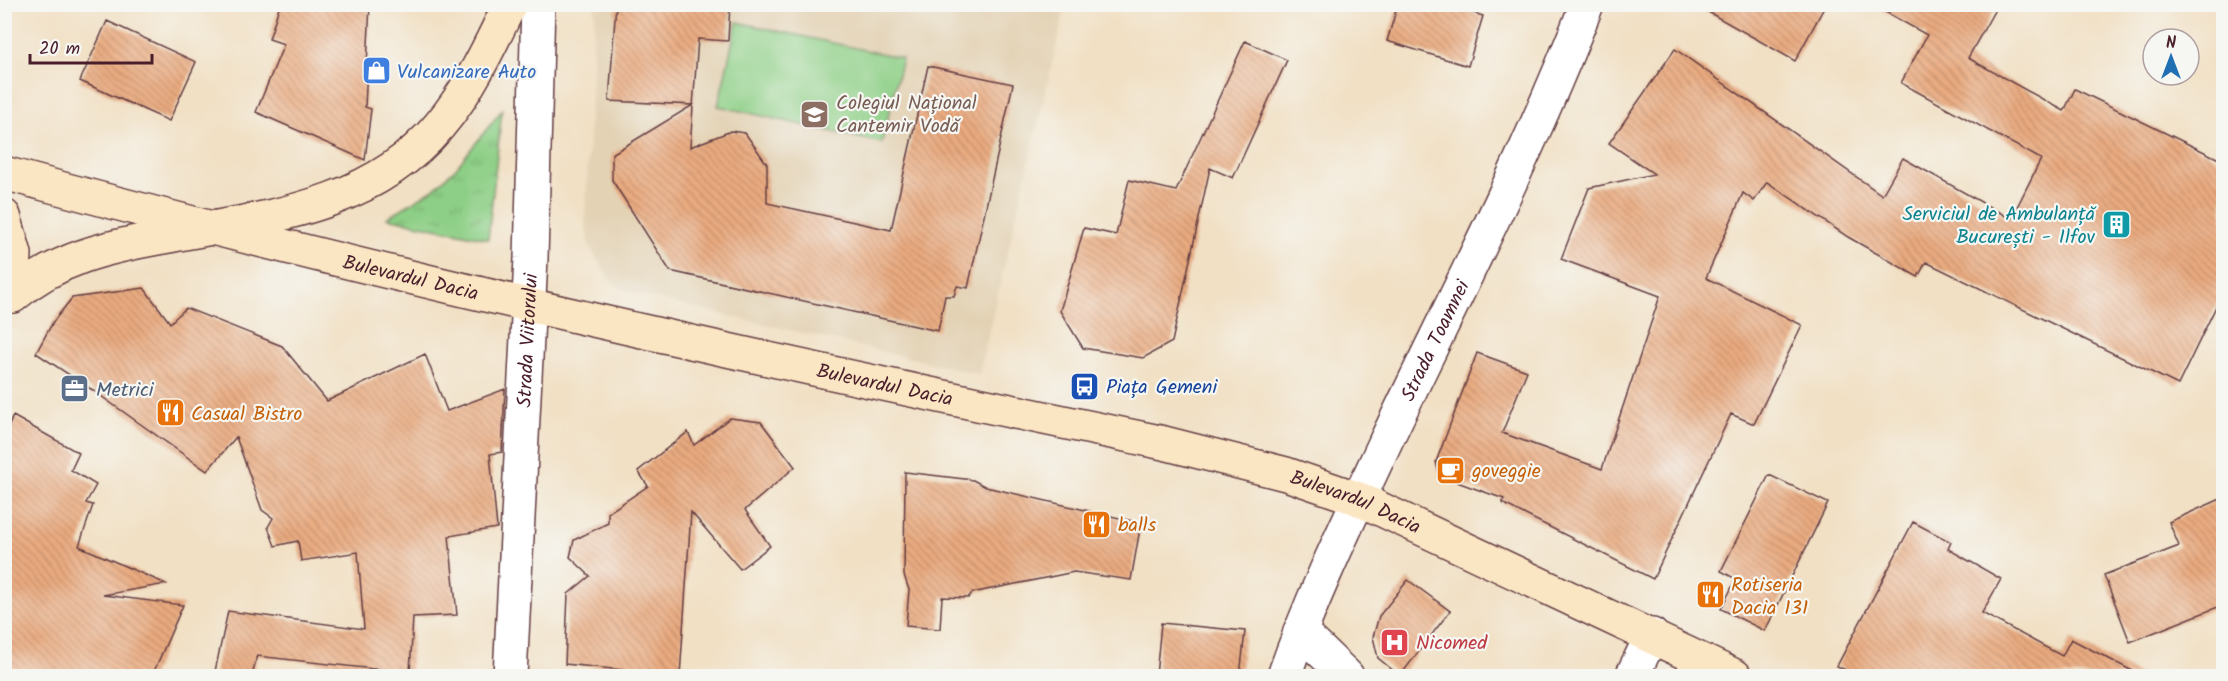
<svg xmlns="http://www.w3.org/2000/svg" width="2228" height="681" font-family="Kalam,sans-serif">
<defs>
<pattern id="grass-tufts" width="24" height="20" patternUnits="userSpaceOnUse" patternTransform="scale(1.5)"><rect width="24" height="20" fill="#8dcf86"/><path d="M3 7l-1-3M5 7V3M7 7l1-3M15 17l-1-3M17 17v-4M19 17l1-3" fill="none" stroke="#7bb174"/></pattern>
<pattern id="building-back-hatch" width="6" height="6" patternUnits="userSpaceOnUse" patternTransform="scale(1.5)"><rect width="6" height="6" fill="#eaab80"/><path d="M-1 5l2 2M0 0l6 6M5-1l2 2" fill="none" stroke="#c08b69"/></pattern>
</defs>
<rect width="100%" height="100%" fill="#f6f6f2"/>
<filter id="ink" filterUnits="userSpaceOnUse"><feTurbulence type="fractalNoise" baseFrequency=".0167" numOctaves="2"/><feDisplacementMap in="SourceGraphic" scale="12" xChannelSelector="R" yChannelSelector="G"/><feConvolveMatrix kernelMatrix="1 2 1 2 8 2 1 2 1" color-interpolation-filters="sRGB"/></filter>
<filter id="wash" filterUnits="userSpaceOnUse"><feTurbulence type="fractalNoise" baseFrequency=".008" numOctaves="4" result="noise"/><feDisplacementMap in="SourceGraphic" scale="24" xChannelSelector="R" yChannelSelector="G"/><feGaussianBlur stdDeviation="1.35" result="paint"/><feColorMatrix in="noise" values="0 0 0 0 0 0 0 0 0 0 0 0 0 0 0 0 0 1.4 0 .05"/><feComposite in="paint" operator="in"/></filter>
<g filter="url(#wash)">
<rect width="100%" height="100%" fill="#f1e0c4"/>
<path fill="#e3d2b4" d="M595,5H1066L979,374L631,293L612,282L589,246L585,223Z"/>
<path fill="url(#grass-tufts)" stroke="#6c7758" stroke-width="1.5" d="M502,110L488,239L387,218L432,190L456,168Z"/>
<path fill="#8dcf86" stroke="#6c7758" stroke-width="1.5" d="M737,22L902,58L882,143L718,106Z"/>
<g id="blocks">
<path fill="url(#building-back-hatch)" d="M280,4H370L365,107L371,109L365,160L256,112L284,44L269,39Z
M616,4H730L728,41L698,39L690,147L731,131L745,133L767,164V203L891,230L928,66L1013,84L968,288L957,286L954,296H945L938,331L670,271L612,180V154L693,105L609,101Z
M1398,4H1446L1483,16L1468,66L1387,41Z
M1694,4H1826L1795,61Z
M1871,4H1998L1968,58L2064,111L2075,89L2223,161V292L2178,385L1926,262L1918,277L1848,237L1767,182L1754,201L1743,193L1706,278L1802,325L1754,424L1731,414L1653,579L1502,503L1504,499L1440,476L1436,462L1477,353L1527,371L1502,433L1602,469L1660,296L1561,259L1589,188L1654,174L1609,143L1675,49L1882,195L1903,158L2011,219L2041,159L1901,83L1927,35Z
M107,21L196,62L169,121L80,81Z
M1245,41L1287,60L1233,178L1210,168L1172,342L1143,358L1083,348L1060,311L1084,228L1116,235L1129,180L1176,191Z
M144,288L170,323L186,308L282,346L327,401L425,354L447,411L505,389L502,452L490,454L497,528L449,536L457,615L413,617L410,673L257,656L252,676H214L228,611L364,629L358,552L301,561L298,541L275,546L268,527L273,518L262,510L236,437L207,471L91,389L36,353L53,322L72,298Z
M13,416L79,453L71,470L96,485L86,503L93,505L79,546L166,584L103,595L183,605L152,676H4V437Z
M730,418L761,422L795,467L745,510L770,546L740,569L691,512L680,676L565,664L568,594L590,576L570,557L574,540L608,523V513L648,486L638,471L688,432L694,445Z
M905,472L973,480L986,487L1141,523L1131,580L1074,572L972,593L968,598L942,597L940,629L906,626L909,590L904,575Z
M1769,475L1828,503L1765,631L1721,609L1736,579L1721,571Z
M2223,498V605L2130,642L2104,575L2179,546L2169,522Z
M1913,522L1951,542L1948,549L2001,579L1982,613L2062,656L2071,639L2142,676H1858L1837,666Z
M1408,580L1450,611L1400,676L1378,658L1373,637L1379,616Z
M1161,623L1245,631L1240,676H1156Z"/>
</g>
</g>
<g filter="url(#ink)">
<use href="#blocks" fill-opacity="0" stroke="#633c42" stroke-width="1.5"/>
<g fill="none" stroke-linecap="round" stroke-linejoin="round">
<defs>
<g id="street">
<path d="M1300,631L1347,676"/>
<path id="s1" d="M510,676L531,258L538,4"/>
<path id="s2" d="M1284,676C1312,596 1349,520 1385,443C1454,298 1529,154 1587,4"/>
<path d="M1632,676L1652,635"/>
</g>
<g id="secondary">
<path id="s3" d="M4,173C387,278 776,363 1164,443L1286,474L1359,499L1735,676"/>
<path d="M4,216L15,254L13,296"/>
<path d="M13,296C57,258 107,247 163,237C261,218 370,209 439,126C469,91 490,46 510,4"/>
</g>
</defs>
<use href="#street" stroke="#633c42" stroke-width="36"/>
<use href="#secondary" stroke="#633c42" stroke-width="36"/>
<use href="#street" stroke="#fff" stroke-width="33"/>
<use href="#secondary" stroke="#fbe6c4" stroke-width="33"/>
</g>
</g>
<defs>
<symbol id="shop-square" viewBox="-11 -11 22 22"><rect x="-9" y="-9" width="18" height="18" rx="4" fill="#3f7fe0" stroke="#f6f6f2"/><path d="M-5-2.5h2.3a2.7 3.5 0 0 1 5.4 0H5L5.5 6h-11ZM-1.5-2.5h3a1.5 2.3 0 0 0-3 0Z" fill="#fff"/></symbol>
<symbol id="school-square" viewBox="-11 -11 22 22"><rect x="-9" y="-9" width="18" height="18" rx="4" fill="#8d6e63" stroke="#f6f6f2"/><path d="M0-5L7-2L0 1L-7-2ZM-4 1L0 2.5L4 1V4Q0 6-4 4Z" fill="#fff"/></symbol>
<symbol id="building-square" viewBox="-11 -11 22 22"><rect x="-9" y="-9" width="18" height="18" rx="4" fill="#0f9aa8" stroke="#f6f6f2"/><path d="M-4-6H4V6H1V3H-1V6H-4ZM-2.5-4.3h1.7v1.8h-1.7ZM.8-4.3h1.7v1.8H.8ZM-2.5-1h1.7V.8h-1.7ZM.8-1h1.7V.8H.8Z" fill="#fff"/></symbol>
<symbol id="bus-square" viewBox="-11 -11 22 22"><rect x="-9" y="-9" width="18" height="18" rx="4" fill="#1a4fb4" stroke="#f6f6f2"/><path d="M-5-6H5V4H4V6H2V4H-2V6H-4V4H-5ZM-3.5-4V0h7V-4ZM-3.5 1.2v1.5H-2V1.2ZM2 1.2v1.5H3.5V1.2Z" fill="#fff"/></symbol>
<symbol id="office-square" viewBox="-11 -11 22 22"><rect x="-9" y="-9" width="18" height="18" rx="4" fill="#5c6f8a" stroke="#f6f6f2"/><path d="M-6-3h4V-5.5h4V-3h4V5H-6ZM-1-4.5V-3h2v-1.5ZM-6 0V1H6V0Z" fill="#fff"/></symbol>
<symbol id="restaurant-square" viewBox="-11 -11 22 22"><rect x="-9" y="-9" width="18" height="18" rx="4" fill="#e8710a" stroke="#f6f6f2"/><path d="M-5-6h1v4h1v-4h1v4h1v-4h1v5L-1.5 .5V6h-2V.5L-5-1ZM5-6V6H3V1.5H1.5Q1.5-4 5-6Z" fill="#fff"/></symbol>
<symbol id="cafe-square" viewBox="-11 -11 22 22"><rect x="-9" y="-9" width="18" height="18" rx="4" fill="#e8710a" stroke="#f6f6f2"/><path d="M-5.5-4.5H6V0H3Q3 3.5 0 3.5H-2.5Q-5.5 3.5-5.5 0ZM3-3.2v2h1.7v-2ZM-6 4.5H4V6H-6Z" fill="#fff"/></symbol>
<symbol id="hospital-square" viewBox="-11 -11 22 22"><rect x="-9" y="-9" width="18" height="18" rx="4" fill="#e0444e" stroke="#f6f6f2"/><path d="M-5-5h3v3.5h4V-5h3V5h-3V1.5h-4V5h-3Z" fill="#fff"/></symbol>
</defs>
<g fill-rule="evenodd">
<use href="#shop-square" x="360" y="54" width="33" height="33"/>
<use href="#school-square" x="798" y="98" width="33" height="33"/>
<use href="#building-square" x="2100" y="208" width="33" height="33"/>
<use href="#bus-square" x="1068" y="370" width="33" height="33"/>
<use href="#office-square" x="58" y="372" width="33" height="33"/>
<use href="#restaurant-square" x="154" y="396" width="33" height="33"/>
<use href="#cafe-square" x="1434" y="454" width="33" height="33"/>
<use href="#restaurant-square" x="1080" y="508" width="33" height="33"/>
<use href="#restaurant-square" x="1694" y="578" width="33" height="33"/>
<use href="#hospital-square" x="1378" y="626" width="33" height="33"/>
</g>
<g text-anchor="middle" stroke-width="4.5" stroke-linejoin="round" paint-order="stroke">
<g font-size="20" fill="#366cbe" stroke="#f6f6f2" text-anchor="start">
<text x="397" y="78">Vulcanizare Auto</text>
</g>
<g font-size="20" fill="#785e54" stroke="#f6f6f2" text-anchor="start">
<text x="836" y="109">Colegiul Național<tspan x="836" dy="23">Cantemir Vodă</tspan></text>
</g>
<g font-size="20" fill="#0d838f" stroke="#f6f6f2" text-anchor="end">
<text x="2095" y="220">Serviciul de Ambulanță<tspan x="2095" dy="23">București - Ilfov</tspan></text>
</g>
<g font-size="20" fill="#4a1f2b" stroke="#f6f6f2">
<text dy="7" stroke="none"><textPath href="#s3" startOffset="420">Bulevardul Dacia</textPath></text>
<text dy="7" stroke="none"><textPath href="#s2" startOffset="368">Strada Toamnei</textPath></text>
<text dy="7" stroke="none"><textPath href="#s1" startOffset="336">Strada Viitorului</textPath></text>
<text dy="7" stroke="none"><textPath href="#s3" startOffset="906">Bulevardul Dacia</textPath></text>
<text dy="7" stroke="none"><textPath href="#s3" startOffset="1392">Bulevardul Dacia</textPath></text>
</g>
<g font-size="20" fill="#164399" stroke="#f6f6f2" text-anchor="start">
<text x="1106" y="393">Piața Gemeni</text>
</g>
<g font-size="20" fill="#4e5e75" stroke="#f6f6f2" text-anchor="start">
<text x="96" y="396">Metrici</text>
</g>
<g font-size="20" fill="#c56008" stroke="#f6f6f2" text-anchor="start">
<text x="191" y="420">Casual Bistro</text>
<text x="1472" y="477">goveggie</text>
<text x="1118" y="531">balls</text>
<text x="1731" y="591">Rotiseria<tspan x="1731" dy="23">Dacia 131</tspan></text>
</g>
<g font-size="20" fill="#be3a42" stroke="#f6f6f2" text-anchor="start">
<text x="1416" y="649">Nicomed</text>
</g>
</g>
<rect width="2228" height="681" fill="none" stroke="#f6f6f2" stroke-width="24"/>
<g transform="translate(2171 57)"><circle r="28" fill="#f6f6f2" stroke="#b1a0a2" stroke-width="1.5"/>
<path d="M0-4.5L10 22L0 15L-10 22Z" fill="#1f6fb2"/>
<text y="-9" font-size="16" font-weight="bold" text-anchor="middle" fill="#4a1f2b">N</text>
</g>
<path d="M30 54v9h122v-9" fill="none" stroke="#4a1f2b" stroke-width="3"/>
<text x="39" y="54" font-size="18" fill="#4a1f2b" stroke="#f6f6f2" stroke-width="4.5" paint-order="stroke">20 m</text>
</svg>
